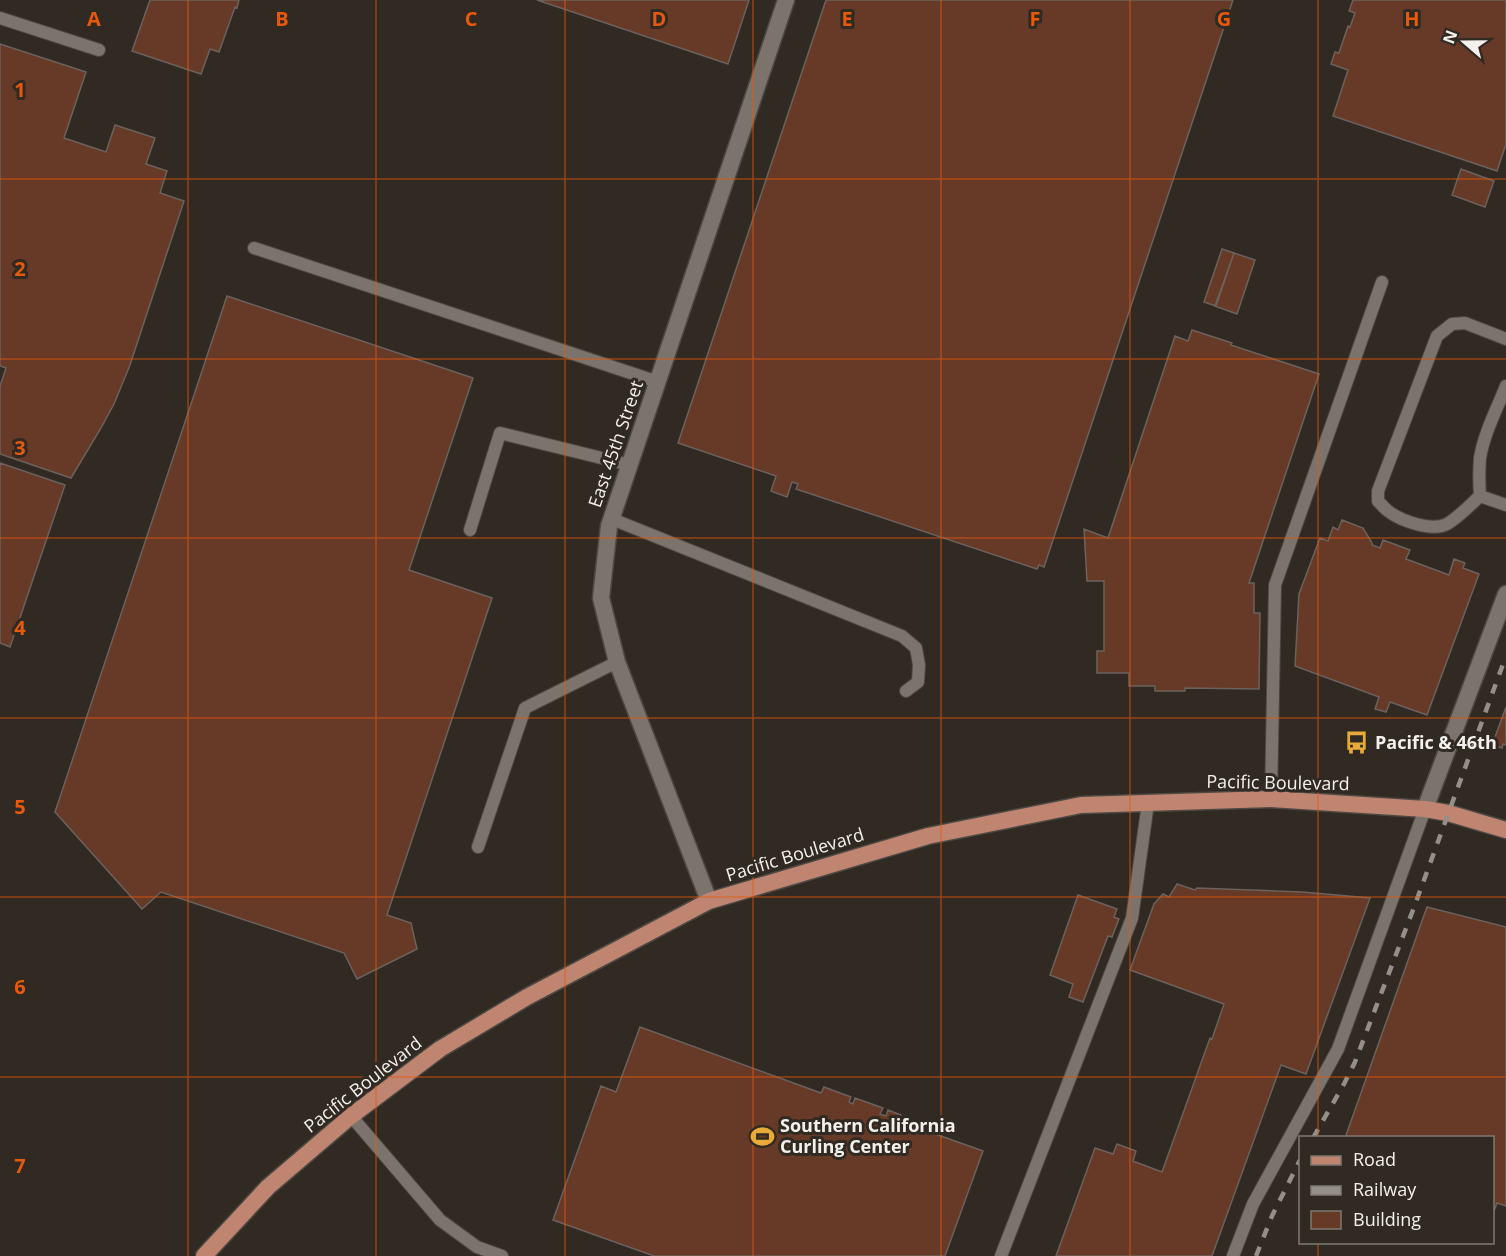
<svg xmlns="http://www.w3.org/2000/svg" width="1506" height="1256" font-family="'Open Sans',sans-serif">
<rect width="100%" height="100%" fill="#302a23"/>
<path fill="#673a27" stroke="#6c615c" stroke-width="1.5" d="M150,0H239L237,8L235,7L219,52L210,49L201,74L132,51Z
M537,0H749L728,64Z
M826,0H1233L1044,567L1039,565L1037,569L796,489L798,484L792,482L787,497L771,491L776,476L678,443Z
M1353,0H1506V144L1497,171L1333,116L1348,70L1331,64L1335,52L1339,53L1348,26L1350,27L1355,13L1349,11Z
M0,44L86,72L64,138L106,152L115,125L155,138L146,164L167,171L160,193L184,201L130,365L114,404L101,428L71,478L0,454V386L6,368L0,366Z
M1461,169L1494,181L1485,207L1452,195Z
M1222,249L1234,253L1216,306L1204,302Z
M1234,253L1255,260L1237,314L1215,306Z
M227,296L473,378L409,570L492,598L387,915L411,923L417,949L357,979L344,953L161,892L142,909L55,812Z
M1192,330L1232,343L1231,345L1319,374L1249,583H1254V613H1260L1259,689L1185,688V691H1155V686H1129V673H1097V651H1104V581H1087L1084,529L1108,538L1175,336L1188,341Z
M0,463L65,485L10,647L0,643Z
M1342,520L1363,528L1372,543V545L1380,548L1383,540L1410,550L1406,559L1449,575L1454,559L1465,563L1463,568L1479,574L1427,715L1390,702L1386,712L1375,709L1379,697L1295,666L1299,594L1320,538L1328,541L1333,527L1338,530Z
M1506,707V745L1503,744L1502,748L1492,745Z
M1177,884L1195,890L1197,888L1302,892L1370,898L1306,1074L1281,1065L1212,1256H1056L1095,1148L1113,1154L1117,1144L1136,1151L1133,1161L1162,1172L1210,1038L1212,1039L1224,1004L1130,970L1154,904L1163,894L1169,897Z
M1078,895L1117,909L1114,917L1119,919L1112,937L1108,936L1083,1002L1069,997L1073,984L1050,975Z
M1427,907L1506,927V1206L1497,1203L1492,1216V1138H1345Z
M640,1027L821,1093L824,1087L851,1097L849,1102L853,1104L855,1098L883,1108L880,1114L886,1116L888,1110L901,1115L899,1121L983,1151L945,1256H654L553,1220L601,1086L616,1092Z"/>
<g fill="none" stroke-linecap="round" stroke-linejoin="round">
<defs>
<path id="service" d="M0,18L99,50
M254,248L658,382
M1506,339L1465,323L1452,324L1437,336L1378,491V501C1381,504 1384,508 1388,511C1401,521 1432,532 1447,524C1459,517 1470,505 1480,496L1506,505
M1480,496C1479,483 1479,471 1480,458C1484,433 1497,409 1506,386
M612,519L902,636L916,648L919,665L918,682L906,691
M470,530L500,433L630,465
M1271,799L1275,585L1382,282
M478,847L525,708L617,662
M351,1116L440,1220L477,1247L502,1256
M1001,1256L1132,918L1148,803
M1233,1256L1253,1204L1338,1049L1425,809"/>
<path id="minor" d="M1425,809L1506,594
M709,901L617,662L601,598L609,526L786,0"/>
<path id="primary" d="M204,1256L268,1187L351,1116L440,1049L527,997L709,901L928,836L1081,805L1271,799L1425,809L1448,813L1506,830"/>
</defs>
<use href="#service" stroke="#4d4842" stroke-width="14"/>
<use href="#minor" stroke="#4d4842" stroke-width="19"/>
<use href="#primary" stroke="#4d4842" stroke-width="19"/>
<use href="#service" stroke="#7c746c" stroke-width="12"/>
<use href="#minor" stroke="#7c746c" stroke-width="16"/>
<use href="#primary" stroke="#c08571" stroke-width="16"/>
<path stroke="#948f89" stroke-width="4.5" stroke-dasharray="10 10" stroke-linecap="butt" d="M1313,1138L1344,1084L1355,1062L1413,910L1506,656
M1256,1256L1272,1216L1300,1160"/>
</g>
<path fill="none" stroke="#e8590c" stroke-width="1.5" stroke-opacity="0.55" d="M188,0V1256M376,0V1256M565,0V1256M753,0V1256M941,0V1256M1130,0V1256M1318,0V1138M0,179H1506M0,359H1506M0,538H1506M0,718H1506M0,897H1506M0,1077H1506M1318,1242V1256"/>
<defs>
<symbol id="bus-bare" viewBox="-9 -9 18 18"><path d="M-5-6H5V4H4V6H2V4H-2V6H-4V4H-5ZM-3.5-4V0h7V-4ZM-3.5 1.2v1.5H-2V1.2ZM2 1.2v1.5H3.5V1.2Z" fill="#e9ab38" stroke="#302a23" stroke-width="2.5" paint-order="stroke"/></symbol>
<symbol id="stadium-bare" viewBox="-9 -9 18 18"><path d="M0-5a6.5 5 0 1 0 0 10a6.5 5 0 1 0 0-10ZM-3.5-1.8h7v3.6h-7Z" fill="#e9ab38" stroke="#302a23" stroke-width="2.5" paint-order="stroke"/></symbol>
</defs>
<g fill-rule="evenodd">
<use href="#bus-bare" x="1340" y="726" width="33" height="33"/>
<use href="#stadium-bare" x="746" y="1120" width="33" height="33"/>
</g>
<g text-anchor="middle" stroke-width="6" stroke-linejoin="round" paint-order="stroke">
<g font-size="18" fill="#f4f0eb" stroke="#302a23">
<text transform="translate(616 444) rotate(-71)" y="6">East 45th Street</text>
<text transform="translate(1278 783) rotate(1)" y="6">Pacific Boulevard</text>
<text transform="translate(795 855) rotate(-17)" y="6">Pacific Boulevard</text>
<text transform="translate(363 1085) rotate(-38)" y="6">Pacific Boulevard</text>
</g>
<g font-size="18" font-weight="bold" fill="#f4f0eb" stroke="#302a23" text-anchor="start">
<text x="1375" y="749">Pacific &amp; 46th</text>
<text x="780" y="1132">Southern California<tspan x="780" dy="21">Curling Center</tspan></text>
</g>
</g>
<g font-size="20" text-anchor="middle" font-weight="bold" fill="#e8590c" stroke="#302a23" stroke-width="6" stroke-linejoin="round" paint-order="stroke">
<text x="94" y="26">A</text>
<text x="282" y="26">B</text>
<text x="471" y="26">C</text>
<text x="659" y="26">D</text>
<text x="847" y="26">E</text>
<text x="1035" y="26">F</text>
<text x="1224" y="26">G</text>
<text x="1412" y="26">H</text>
<text x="20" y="97">1</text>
<text x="20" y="276">2</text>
<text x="20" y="455">3</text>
<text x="20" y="635">4</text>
<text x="20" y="814">5</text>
<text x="20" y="994">6</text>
<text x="20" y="1173">7</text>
</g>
<rect x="1299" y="1136" width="195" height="108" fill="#302a23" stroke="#7e7973" stroke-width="1.5"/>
<rect x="1311" y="1156" width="30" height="9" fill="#c08571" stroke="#7e7973" stroke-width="1.5"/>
<text x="1353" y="1166" font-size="18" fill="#f4f0eb">Road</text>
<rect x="1311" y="1186" width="30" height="9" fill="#948f89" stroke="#7e7973" stroke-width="1.5"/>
<text x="1353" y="1196" font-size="18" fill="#f4f0eb">Railway</text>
<rect x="1311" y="1211" width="30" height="18" fill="#673a27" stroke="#7e7973" stroke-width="1.5"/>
<text x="1353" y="1226" font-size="18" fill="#f4f0eb">Building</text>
<g transform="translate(1464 42) rotate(290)" stroke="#302a23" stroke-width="4.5" paint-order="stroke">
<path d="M0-4.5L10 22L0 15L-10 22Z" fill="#f4f0eb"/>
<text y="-9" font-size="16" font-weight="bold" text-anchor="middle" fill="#f4f0eb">N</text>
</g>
</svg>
